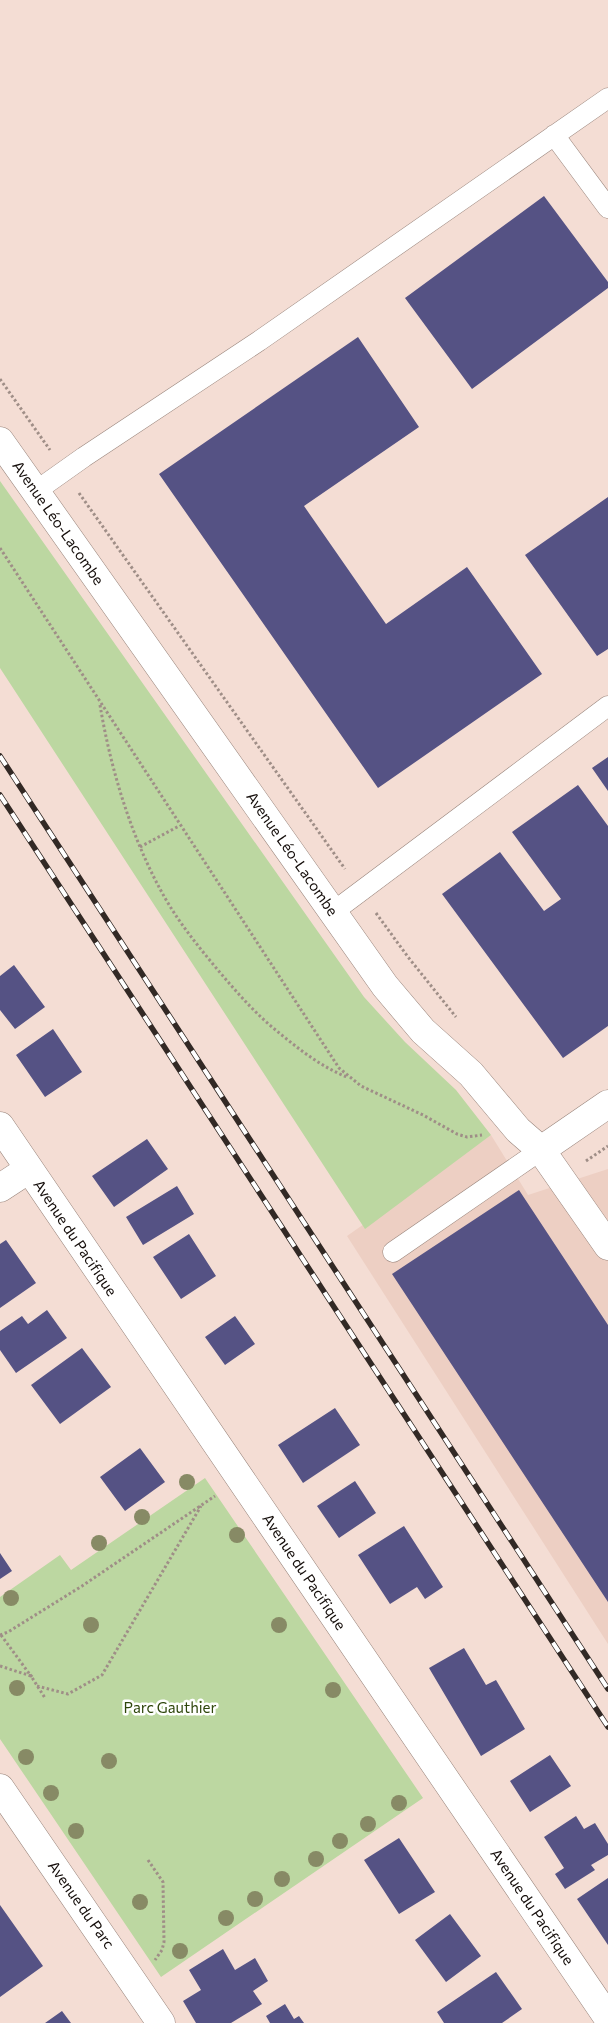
<svg xmlns="http://www.w3.org/2000/svg" width="608" height="2023" font-family="Commissioner,sans-serif">
<rect width="100%" height="100%" fill="#f4ddd4"/>
<path fill="#edcfc3" d="M491,1135L528,1195L608,1169V1644L347,1236Z"/>
<path fill="#bcd7a1" d="M0,481L364,997L405,1042L456,1090L491,1135L365,1229L0,668Z
M205,1478L423,1798L161,1977L0,1739V1597L60,1555L71,1570Z"/>
<path fill="#555284" d="M544,196L608,282V288L472,389L405,298Z
M358,337L419,427L304,506L386,624L467,567L542,674L378,788L159,474Z
M608,497V649L597,656L525,555Z
M608,757V791L592,768Z
M578,785L608,826V1026L563,1058L442,894L500,852L544,911L561,899L512,832Z
M14,965L45,1007L15,1029L0,1010V976Z
M53,1029L82,1072L45,1097L16,1055Z
M147,1139L168,1169L114,1207L92,1176Z
M177,1186L194,1214L143,1245L126,1217Z
M519,1190L608,1325V1602L392,1274Z
M189,1234L216,1276L181,1299L153,1257Z
M6,1240L36,1283L0,1308V1244Z
M47,1310L67,1338L16,1373L0,1350V1331L22,1316L28,1324Z
M235,1316L255,1344L225,1365L205,1337Z
M82,1348L111,1387L60,1424L31,1385Z
M335,1408L360,1445L303,1483L278,1445Z
M140,1448L165,1482L125,1511L100,1477Z
M355,1481L376,1513L339,1538L317,1506Z
M404,1526L443,1587L425,1599L417,1587L390,1604L358,1555Z
M0,1553L12,1571L0,1579Z
M464,1648L486,1685L496,1680L525,1729L481,1756L429,1668Z
M550,1755L571,1786L530,1812L510,1781Z
M576,1816L584,1829L595,1823L608,1844V1855L591,1865L595,1870L565,1889L555,1874L564,1868L544,1837Z
M399,1838L435,1892L399,1914L364,1860Z
M608,1878V1945L577,1899Z
M0,1905L43,1966L0,1997Z
M450,1914L481,1956L446,1982L415,1940Z
M223,1949L235,1970L255,1958L268,1981L253,1991L262,2004L231,2023H196L183,2001L201,1990L189,1970Z
M496,1972L522,2009L502,2023H444L437,2012Z
M285,2004L294,2019L299,2016L304,2023H270L266,2016Z
M62,2011L71,2023H45Z"/>
<g fill="none" stroke-linecap="round" stroke-linejoin="round">
<defs>
<path id="service" d="M554,135L608,208
M36,491L84,457L259,341L608,98
M333,912L608,706
M393,1252L541,1150"/>
<path id="minor" d="M0,441L385,986L423,1031L471,1074L518,1130L541,1150L608,1246
M0,1126L608,2018
M541,1150L608,1104
M0,1188L29,1169
M0,1788L161,2023"/>
</defs>
<use href="#service" stroke="#99857c" stroke-width="21"/>
<use href="#minor" stroke="#99857c" stroke-width="29"/>
<path stroke="#9f8e87" stroke-width="3" stroke-dasharray="2.5 2.5" stroke-linecap="butt" d="M0,379L50,450
M79,493L345,869
M0,548L339,1068L361,1086L423,1115L457,1134L467,1137L482,1135
M100,705C111,771 132,840 165,898C180,924 198,946 217,969C234,989 251,1009 272,1027C295,1046 319,1066 347,1077
M140,847L179,826
M376,913L408,957L456,1017
M586,1161L608,1146
M0,1635L8,1632L82,1586L215,1496
M1,1635L31,1676L33,1674
M0,1666L31,1676L45,1698
M37,1686L68,1694L102,1675L201,1506
M148,1860L163,1882L164,1942L162,1950L155,1960"/>
<use href="#service" stroke="#fff" stroke-width="20"/>
<use href="#minor" stroke="#fff" stroke-width="28"/>
<defs>
<path id="rail" d="M0,756L608,1689
M0,795L608,1727"/>
</defs>
<use href="#rail" stroke="#322925" stroke-width="5.5"/>
<use href="#rail" stroke="#fff" stroke-width="4" stroke-dasharray="11" stroke-linecap="butt"/>
</g>
<g fill="#878a65">
<circle cx="187" cy="1482" r="8"/>
<circle cx="142" cy="1517" r="8"/>
<circle cx="237" cy="1535" r="8"/>
<circle cx="99" cy="1543" r="8"/>
<circle cx="11" cy="1598" r="8"/>
<circle cx="91" cy="1625" r="8"/>
<circle cx="279" cy="1625" r="8"/>
<circle cx="17" cy="1688" r="8"/>
<circle cx="333" cy="1690" r="8"/>
<circle cx="26" cy="1757" r="8"/>
<circle cx="109" cy="1761" r="8"/>
<circle cx="51" cy="1793" r="8"/>
<circle cx="399" cy="1803" r="8"/>
<circle cx="368" cy="1824" r="8"/>
<circle cx="76" cy="1831" r="8"/>
<circle cx="340" cy="1841" r="8"/>
<circle cx="316" cy="1859" r="8"/>
<circle cx="282" cy="1879" r="8"/>
<circle cx="255" cy="1899" r="8"/>
<circle cx="140" cy="1902" r="8"/>
<circle cx="226" cy="1918" r="8"/>
<circle cx="180" cy="1951" r="8"/>
</g>
<g text-anchor="middle" stroke-width="5" stroke-linejoin="round" paint-order="stroke">
<g font-size="15" fill="#130c09" stroke="#fff">
<text transform="translate(58 523) rotate(55)" y="5">Avenue Léo-Lacombe</text>
<text transform="translate(292 854) rotate(55)" y="5">Avenue Léo-Lacombe</text>
<text transform="translate(75 1238) rotate(56)" y="5">Avenue du Pacifique</text>
<text transform="translate(304 1572) rotate(56)" y="5">Avenue du Pacifique</text>
<text transform="translate(81 1905) rotate(55)" y="5">Avenue du Parc</text>
<text transform="translate(532 1907) rotate(56)" y="5">Avenue du Pacifique</text>
</g>
<g font-size="15" fill="#2e460b" stroke="#fff">
<text x="170" y="1713">Parc Gauthier</text>
</g>
</g>
</svg>
